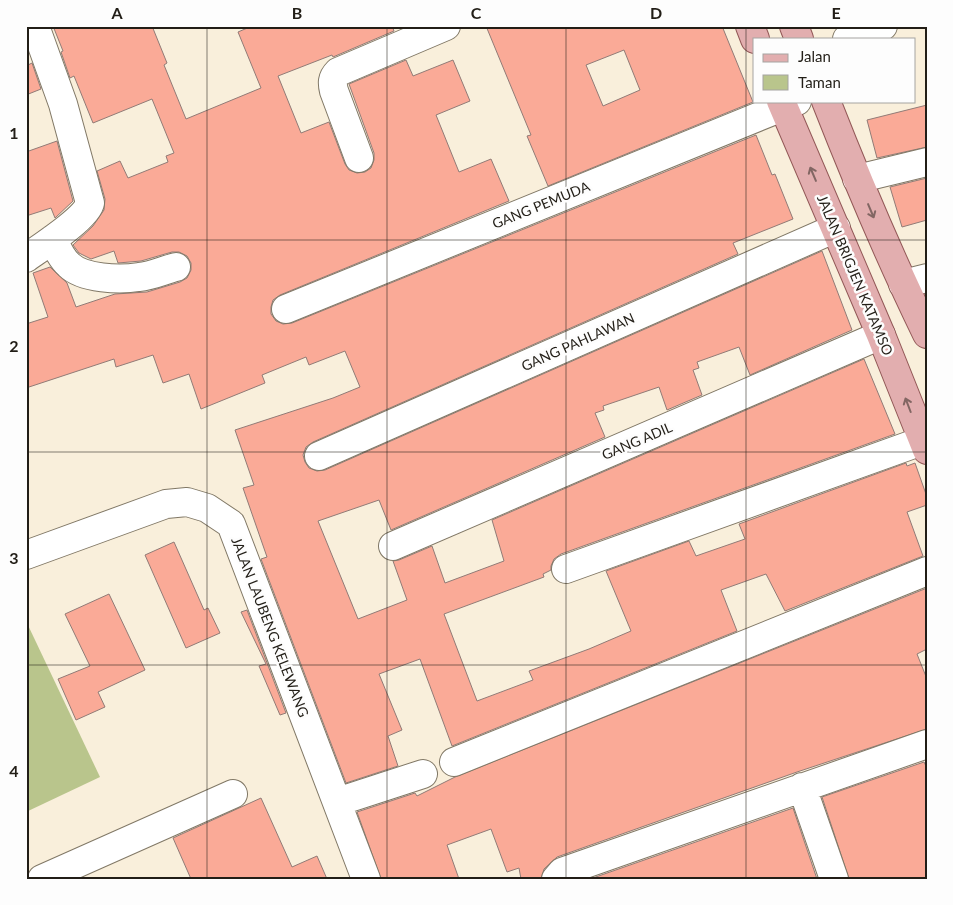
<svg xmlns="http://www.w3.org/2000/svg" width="953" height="905" font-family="Lato,sans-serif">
<rect width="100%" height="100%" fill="#f9efdb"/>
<path fill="#b9c58c" d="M26,621L100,777L26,812Z"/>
<path fill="#faaa97" stroke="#917b76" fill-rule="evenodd" d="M53,26H152L167,63L164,65L186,119L261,88L238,32L252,26H392L394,31L333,57L332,55L278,76L301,133L329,122L345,164L349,170L357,173L365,172L371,168L374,160V153L349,84L406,60L413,76L453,60L470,101L436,115L459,172L491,159L509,201L280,295L273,300L271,307V314L276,321L283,324L292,323L756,135L772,175L775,174L793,219L733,243L738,254L313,442L306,447L303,455L305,462L309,468L317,471L325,470L822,251L852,330L750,375L739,347L697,362L699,368L693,370L702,395L667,410L659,387L603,406L604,410L595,413L605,437L391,530L379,500L318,521L358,619L407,600L393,561L399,560L432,546L445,583L504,561L492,520L864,359L895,434L561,554L554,559L551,566V570L543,574L544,577L444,614L477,701L533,680L529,671L589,649L631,631L606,571L689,541L696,556L745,539L739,524L906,463L907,466L915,463L927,497V505L907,512L923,556L785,611L766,574L721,590L737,631L452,746L420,659L379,674L402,730L388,736L398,766L346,783L261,559L267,557L243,488L254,485L235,430L333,398L360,387L345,351L309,365L306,357L262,375L265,383L201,409L189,374L163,383L153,355L116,367L114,359L26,388V324L48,317L33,273L50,267L67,283L76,307L115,294L147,292L180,282L187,278L191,270V263L187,256L179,252H172L141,261L118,263L114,251L91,259L79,253L73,245L93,226L104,210L105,199L97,171L120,161L128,178L168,162L166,156L174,153L152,99L93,123L74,76L70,78L61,52L63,51Z
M486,26H722L753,102L548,186L527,136L531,135ZM624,50L640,90L603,106L586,65Z
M32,63L41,89L26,95V66Z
M927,105V147L877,158L867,120Z
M57,141L73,201L55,218L51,208L26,216V152Z
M927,178V220L902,227L890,187Z
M174,542L204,610L208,608L220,633L186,648L145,555Z
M927,588V649L917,654L927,679V729L797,772L557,857L544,869L541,879H521L519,868L507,872L491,829L447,845L459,879H381L357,812L415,793L417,796L455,777Z
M109,594L145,670L98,692L105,707L76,720L58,679L90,666L65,614Z
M247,610L286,713L280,715L259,666L266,664L241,612Z
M924,762L927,768V879H849L822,797Z
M261,798L292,867L317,856L327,879H191L173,838Z
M793,808L817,879H590Z"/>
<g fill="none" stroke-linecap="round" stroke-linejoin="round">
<defs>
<path id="minor" d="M847,39L883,26
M359,158L334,91C332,83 332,78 338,72L446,26
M857,179L927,162
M53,239C57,248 61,258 69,265C83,279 120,280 139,277C152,276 164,270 176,267
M26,258C40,248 88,217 90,203L63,104L35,26
M903,284L927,278
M286,309L797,101
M319,456L836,228
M393,546L881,335
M26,555L166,504L187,502L207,508L231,524L366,879
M566,569L922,441
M454,762L927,571
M802,787L834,879
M337,802L423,774
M42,879L233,794
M556,879L562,872L927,744"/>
<path id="major" d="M750,26L755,39
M794,26L799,39
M781,101L881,335L927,450
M826,101C857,180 890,258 927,334"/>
</defs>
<use href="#minor" stroke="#817866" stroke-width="30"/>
<use href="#major" stroke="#925857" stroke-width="30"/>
<use href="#minor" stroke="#fff" stroke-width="28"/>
<use href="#major" stroke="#e2aeaf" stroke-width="28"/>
</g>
<defs><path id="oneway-shaft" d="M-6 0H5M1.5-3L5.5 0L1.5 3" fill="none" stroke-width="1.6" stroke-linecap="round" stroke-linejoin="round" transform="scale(1.25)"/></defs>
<g stroke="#826663">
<use href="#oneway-shaft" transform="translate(813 174) rotate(-113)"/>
<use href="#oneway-shaft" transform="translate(871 211) rotate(67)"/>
<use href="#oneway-shaft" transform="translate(908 405) rotate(-111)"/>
</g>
<path fill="none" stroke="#221e17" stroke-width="1" stroke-opacity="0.55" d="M207,26V879M387,26V879M566,26V879M746,26V879M26,240H927M26,452H927M26,665H927"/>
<g text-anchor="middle" stroke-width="5" stroke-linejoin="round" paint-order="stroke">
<g font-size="14" fill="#221e17" stroke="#fdfdfd">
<text transform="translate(541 205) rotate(-22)" y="5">GANG PEMUDA</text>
<text transform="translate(855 275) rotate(67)" y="5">JALAN BRIGJEN KATAMSO</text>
<text transform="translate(578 342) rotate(-24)" y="5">GANG PAHLAWAN</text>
<text transform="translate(637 441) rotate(-23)" y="5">GANG ADIL</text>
<text transform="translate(270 627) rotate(69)" y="5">JALAN LAUBENG KELEWANG</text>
</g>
</g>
<rect width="953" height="905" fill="none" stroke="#fdfdfd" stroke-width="55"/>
<rect x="753" y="38" width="162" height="65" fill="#fdfdfd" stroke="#a5a4a1"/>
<rect x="763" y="54" width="25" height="8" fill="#e2aeaf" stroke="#a5a4a1"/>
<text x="798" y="62" font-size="15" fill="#221e17">Jalan</text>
<rect x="763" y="75" width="25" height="15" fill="#b9c58c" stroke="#a5a4a1"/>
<text x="798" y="88" font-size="15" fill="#221e17">Taman</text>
<rect x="28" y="28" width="898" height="850" fill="none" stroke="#221e17" stroke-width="2"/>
<g font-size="16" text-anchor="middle" font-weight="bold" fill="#221e17">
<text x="117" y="19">A</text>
<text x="297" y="19">B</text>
<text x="476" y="19">C</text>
<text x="656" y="19">D</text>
<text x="836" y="19">E</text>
<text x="14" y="139">1</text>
<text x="14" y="352">2</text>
<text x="14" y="564">3</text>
<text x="14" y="777">4</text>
</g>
</svg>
